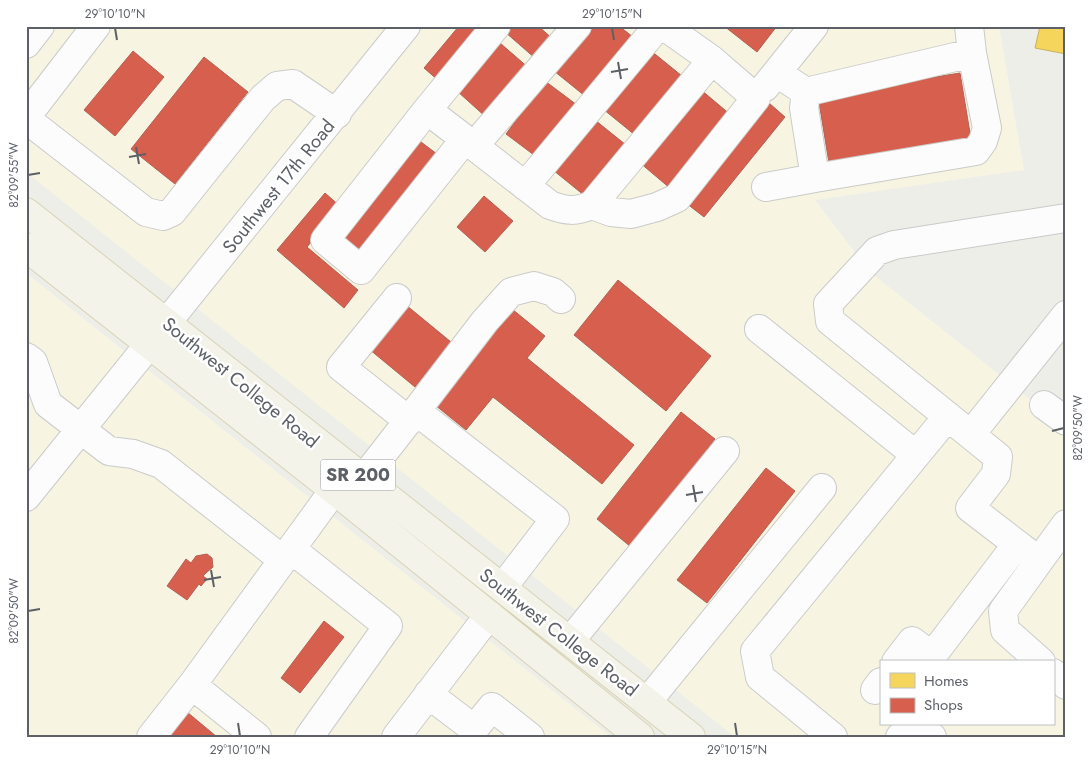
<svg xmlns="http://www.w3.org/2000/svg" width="1092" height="763" font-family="Jost,sans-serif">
<rect width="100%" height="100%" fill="#eeeee9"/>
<path fill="#f7f5e2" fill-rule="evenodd" d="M26,26H999L1024,170L815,200L869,271L1066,428V737H735L26,172ZM881,662H1053V724H881Z
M26,273L611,737H26Z"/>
<path fill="#f6d55c" stroke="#c8b25f" d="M1040,26H1066V54L1035,48Z"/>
<path fill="#d6604d" stroke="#b26055" d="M459,26H473L480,32L439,81L424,68Z
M511,26H538L553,39L536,59L505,32Z
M590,26H619L633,37L585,96L554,71Z
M724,26H777L757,52Z
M500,43L530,69L487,118L457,91Z
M650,50L682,76L635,135L603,109Z
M133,51L164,77L115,136L84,110Z
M204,57L248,92L175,184L131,149Z
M960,73L972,145L830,169L818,96Z
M545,81L577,105L538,158L506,134Z
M700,89L732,116L671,189L639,162Z
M769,103L785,117L704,217L686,203Z
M595,120L626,145L585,196L553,170Z
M417,139L441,157L362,256L339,237Z
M325,193L341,207L307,247L358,290L344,308L277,250Z
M484,196L513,221L485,252L457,227Z
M618,280L711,356L666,411L574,335Z
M406,305L451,342L415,387L369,349Z
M512,309L545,336L527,358L634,445L602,484L493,397L466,430L435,405Z
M681,412L715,439L631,547L597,519Z
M766,468L795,491L707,603L677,580Z
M207,554L212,558L213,567L206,573L203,576L207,579L201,586L199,584L187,600L167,586L186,559L191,563L196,556Z
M324,621L344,637L300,693L281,678Z
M187,712L217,737H168Z"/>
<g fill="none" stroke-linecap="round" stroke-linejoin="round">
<defs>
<path id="minor" d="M496,26L427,110L474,146L577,26
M26,44L40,26
M777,73L806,92L972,53L969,26
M765,87L814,26
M806,92L804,108L815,178L976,151L983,141L987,128L972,53
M427,110L325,240L361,270L465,139
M26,117L96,26
M26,119L146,212L163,216L172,212L263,98L277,86L293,84L337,114
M474,146L550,205C566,211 576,212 592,205L712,60L664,26
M525,186L658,26
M766,187L815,178
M592,205L611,212L631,214L657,207L677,198L756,98L712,60
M1066,218L894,245L877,251L828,304L830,321L998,457L996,474L970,508L1039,561L1066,524
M397,298L341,367L409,421
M759,329L916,455
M26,357L33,362L48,404L109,451L133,454L161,464L283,560L192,685L257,737
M1044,405L1066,421
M416,411L485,321L511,292L534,286L553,292L561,299
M971,434L1066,315
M363,479L416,411L555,519L503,587
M26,497L406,26
M291,549L388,626L309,737
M283,560L334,490
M1039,561L1003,611L1005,630L1041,662
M570,641L725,451
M896,662L912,641L932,656L1017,544
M1053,673L1066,685
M875,690L881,682
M428,694L474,729L492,707L530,737
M647,702L822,488
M151,737L192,685
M396,737L489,615
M833,737L760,677L755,651L948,416
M900,737L906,730L920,727L932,737"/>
<path id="major" d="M26,212L691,737
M26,247L334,490L640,737"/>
</defs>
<use href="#minor" stroke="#cacbc9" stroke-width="30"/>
<use href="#major" stroke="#d8d2b4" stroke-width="30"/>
<use href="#minor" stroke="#fcfcfc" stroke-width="28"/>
<use href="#major" stroke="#f3f3e9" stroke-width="28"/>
</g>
<path fill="none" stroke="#5d6167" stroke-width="2" d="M115,28L117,40M612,28L614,40M618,62L621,79M611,72L628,69M136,147L139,164M129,157L146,154M28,175L40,173M1052,431L1064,428M693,485L696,502M686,495L703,492M211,570L214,587M204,580L221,577M28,611L40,609M238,723L240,736M735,723L737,736"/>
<g text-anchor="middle" stroke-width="5" stroke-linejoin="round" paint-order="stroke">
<rect fill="#fff" stroke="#8e9095" stroke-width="1" x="320.5" y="459.5" width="75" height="31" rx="4"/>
<g font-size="18" font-weight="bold" fill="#5d6167">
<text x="358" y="481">SR 200</text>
</g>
<g font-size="19" fill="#5d6167" stroke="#fff">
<text transform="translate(278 186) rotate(-51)" y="7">Southwest 17th Road</text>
<text transform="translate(241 382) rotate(39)" y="7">Southwest College Road</text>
<text transform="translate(559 632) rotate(38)" y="7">Southwest College Road</text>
</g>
</g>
<rect width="1092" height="763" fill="none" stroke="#ffffff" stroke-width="55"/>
<rect x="880" y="660" width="175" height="65" fill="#ffffff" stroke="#bec0c2"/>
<rect x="890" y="673" width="25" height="15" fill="#f6d55c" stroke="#bec0c2"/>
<text x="924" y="686" font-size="15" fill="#5d6167">Homes</text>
<rect x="890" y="698" width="25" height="15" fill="#d6604d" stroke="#bec0c2"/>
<text x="924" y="710" font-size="15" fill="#5d6167">Shops</text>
<rect x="28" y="28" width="1036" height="708" fill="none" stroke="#5d6167" stroke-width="2"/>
<g font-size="12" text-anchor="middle" fill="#5d6167">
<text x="115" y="18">29°10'10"N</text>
<text x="612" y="18">29°10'15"N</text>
<text transform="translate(14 175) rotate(-90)" y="4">82°09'55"W</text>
<text transform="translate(1078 428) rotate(-90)" y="4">82°09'50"W</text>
<text transform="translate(14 611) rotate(-90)" y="4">82°09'50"W</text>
<text x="240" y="754">29°10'10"N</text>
<text x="737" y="754">29°10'15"N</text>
</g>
</svg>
